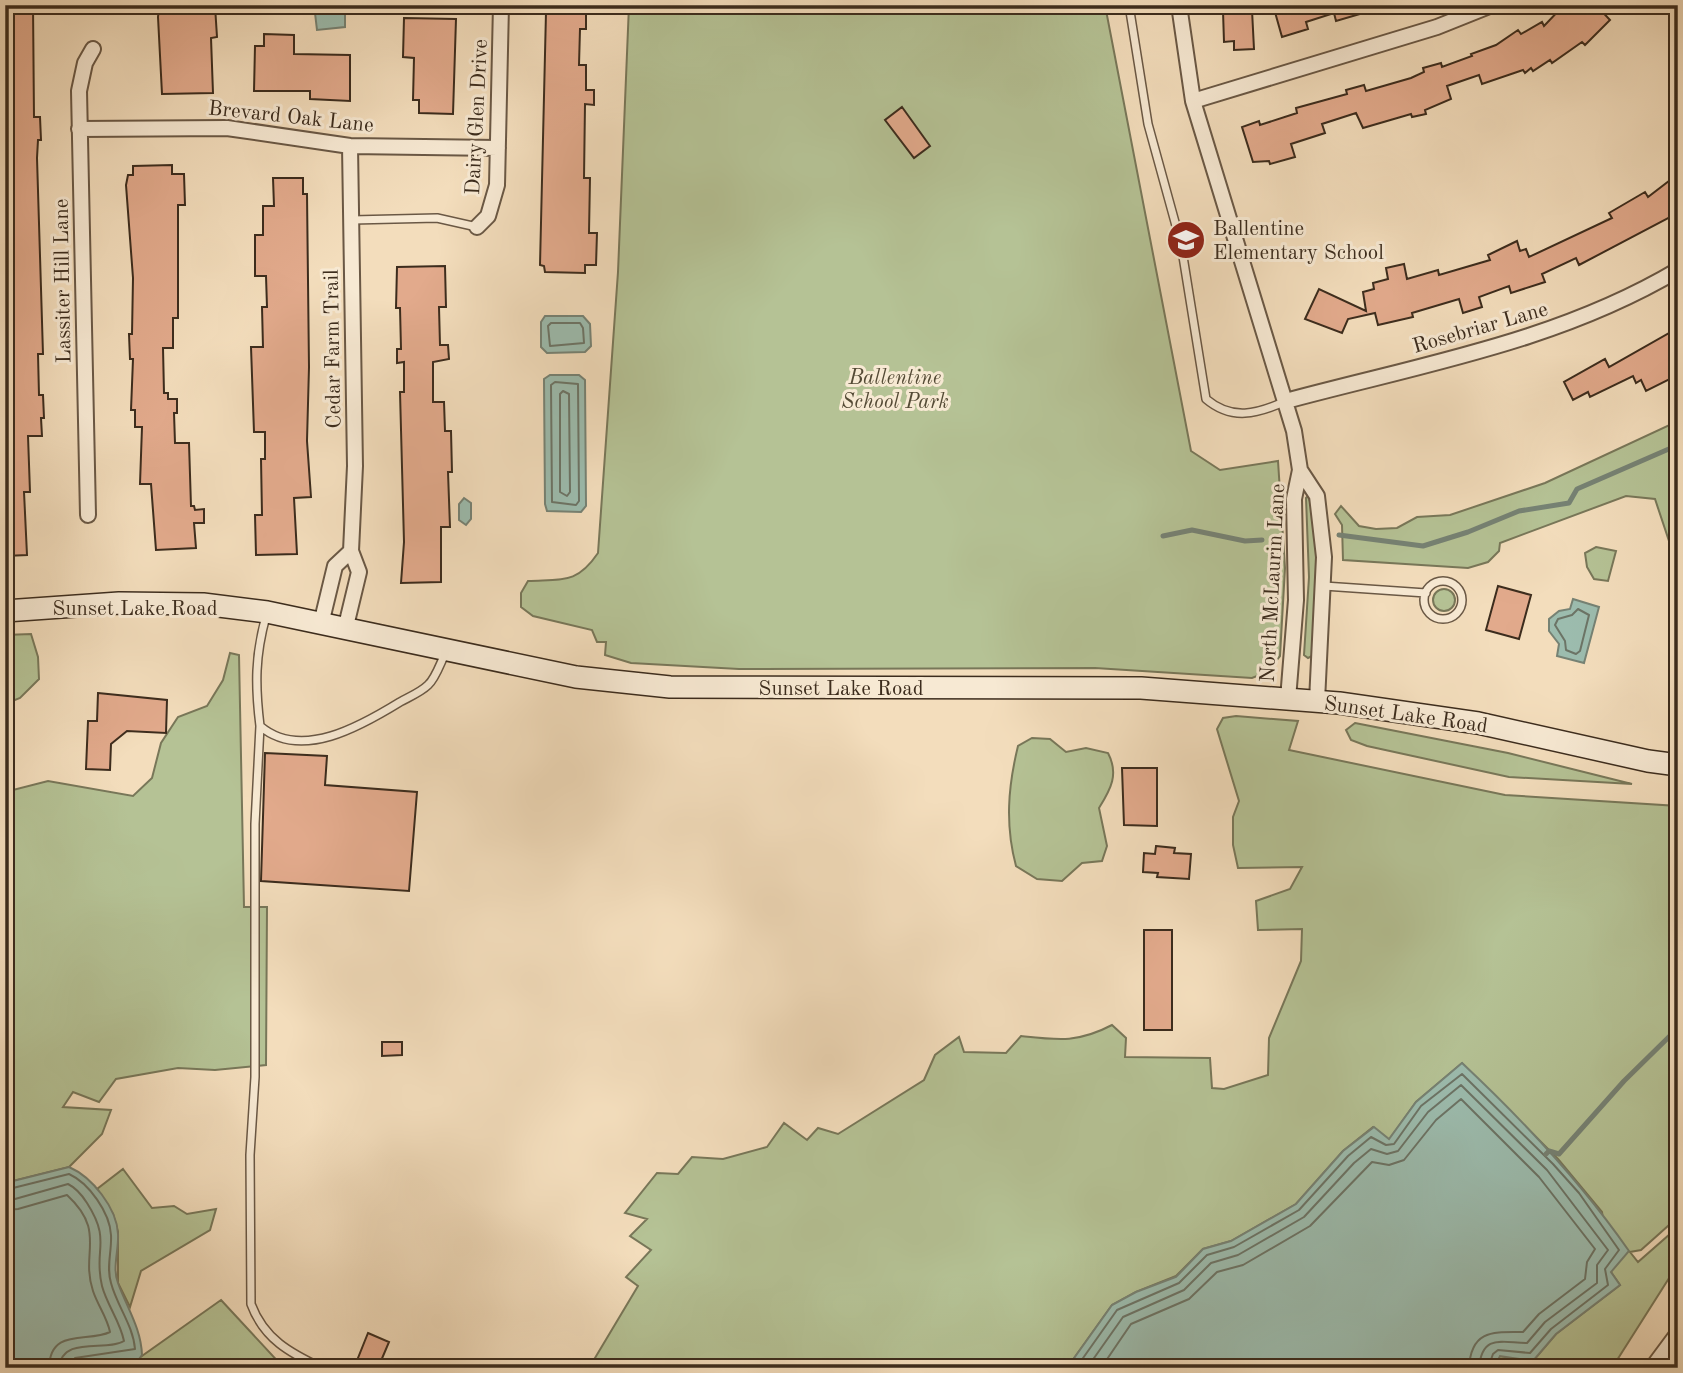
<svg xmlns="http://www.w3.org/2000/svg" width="1683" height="1373" font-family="'Old Standard TT',serif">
<rect width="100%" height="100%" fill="#f3ddbc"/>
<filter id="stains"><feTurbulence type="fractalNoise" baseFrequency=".00286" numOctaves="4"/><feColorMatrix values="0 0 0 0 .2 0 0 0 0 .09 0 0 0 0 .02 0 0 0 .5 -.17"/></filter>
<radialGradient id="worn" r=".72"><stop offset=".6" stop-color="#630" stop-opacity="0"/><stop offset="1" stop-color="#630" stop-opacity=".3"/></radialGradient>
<path fill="#b5c295" stroke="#787759" stroke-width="2" d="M629,5H1105L1191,451L1220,470L1278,461L1285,568L1280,656L1267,672L1252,678L1095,668L739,669L631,663L605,655L606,642H597L592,630L533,616L521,607V593L528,581C563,579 577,584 598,553L618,272Z
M1678,421V568L1655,499L1626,496L1500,543L1499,551L1488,562L1468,568L1343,560L1342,525L1335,514L1341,506L1359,526L1376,529L1397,528L1417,517L1450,515L1545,483Z
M1308,496C1324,534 1314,614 1312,656L1308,658L1304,655L1309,577L1306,498Z
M1596,547L1616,551L1608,581L1594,579L1587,567L1585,553Z
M1433 600a11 11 0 1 1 22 0a11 11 0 1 1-22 0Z
M31,634L38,657L39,679L20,698L5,704V635Z
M230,653L239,655L244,907H267L266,1065L215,1070L178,1068L116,1079L99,1102L73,1092L63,1107L111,1110L102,1134L69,1167L5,1183V792L48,781L133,796L152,778L161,743L178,717L207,706L223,680Z
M1236,716L1298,721L1289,750L1505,795L1678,806V1217L1641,1250L1630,1252L1638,1262L1678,1227V1264L1612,1368H1494L1499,1356L1533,1361L1556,1334L1620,1285L1611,1272L1602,1212L1558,1159L1462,1063L1416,1102L1389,1140L1373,1127L1343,1151L1296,1204L1231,1241L1203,1249L1176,1276L1136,1292L1112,1305L1067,1368H589L638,1286L626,1277L651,1250L630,1236L647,1219L625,1213L657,1173L678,1174L692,1157L723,1159L767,1147L784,1123L807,1140L818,1128L838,1134L924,1080L935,1055L959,1037L964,1052L1006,1053L1021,1036C1058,1040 1078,1043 1112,1025L1126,1038L1125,1057L1210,1058L1212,1088L1224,1089L1268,1075L1269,1038L1301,961L1302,929L1258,930L1256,901L1290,889L1302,867L1238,868L1233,845V817L1239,801L1217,729L1223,718Z
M1355,723L1508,753L1632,784L1509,777L1367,746L1351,740L1346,730Z
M1032,738L1050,739L1066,752L1086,748L1108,753C1119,774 1111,789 1099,808L1107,846L1102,861L1082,863L1062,881L1037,879L1016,866C1005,825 1008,787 1018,746Z
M123,1169L152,1208L174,1206L187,1214L216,1209L210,1230L141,1271L130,1307L118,1283V1232L113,1214L97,1189Z
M221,1300L284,1368H125Z"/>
<path fill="#9cbcae" stroke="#768274" stroke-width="2" d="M315,13H345V27L317,30Z
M545,316H583L590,324L591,346L585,352L547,353L541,347V322Z
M550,375H579L585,380L586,506L581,512L547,511L545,504L544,379Z
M464,498L471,503V519L466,525L459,520V504Z
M1573,599L1599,607L1584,663L1557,656L1559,644L1549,631V619L1559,611L1570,609Z
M1462,1063C1524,1121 1581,1182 1629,1251L1611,1272L1620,1285L1556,1334L1533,1361L1500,1356L1494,1368H1067L1112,1305L1136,1292L1176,1277L1203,1249L1231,1241L1296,1204L1343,1151L1374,1127L1389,1139L1416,1102Z
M69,1167C92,1177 117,1208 118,1234C119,1250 112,1268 118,1283C127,1308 141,1328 142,1355L139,1359L89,1361L63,1368H5V1183Z"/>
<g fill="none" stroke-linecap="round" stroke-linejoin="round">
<path stroke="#6c7466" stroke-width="2" d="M551,323H580L583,328L584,343L550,346L548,326Z
M555,382L578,384L579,501L576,505L552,502L551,385Z
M563,391L569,394L570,492L567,496L560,492V394Z
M1578,609L1589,615L1580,651L1576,654L1566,650L1565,641L1555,625L1558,619L1572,615Z
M5,1190L69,1174C89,1183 110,1213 111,1235C112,1251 106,1267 111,1283C117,1306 133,1325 135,1349L75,1358L68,1368
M5,1199H15L68,1184C76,1188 82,1195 87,1203C112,1242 93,1249 102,1286C107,1305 120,1321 124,1341C106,1352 62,1335 59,1368
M5,1210L18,1209L67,1195C107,1232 80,1252 93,1291C98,1306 107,1317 110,1332C88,1343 50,1327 49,1368
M1076,1368L1117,1310L1179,1283L1207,1255L1234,1247L1299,1210L1348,1156L1371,1137L1386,1145L1394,1144L1421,1106L1462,1074L1553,1164L1579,1193L1619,1250L1605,1269L1608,1285L1551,1329L1530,1353L1498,1350L1493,1354L1488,1368
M1087,1368L1123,1317L1184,1290L1211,1263L1238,1255L1304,1217L1354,1163L1371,1149L1387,1154L1398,1151L1428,1112L1461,1085L1547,1170L1608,1250L1597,1265V1283L1545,1322L1527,1343C1503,1343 1482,1333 1479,1368
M1101,1368L1131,1324L1189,1299L1217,1272L1243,1265L1310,1226L1372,1162L1389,1165L1404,1160L1436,1120L1461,1099L1539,1177L1595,1249L1587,1262L1585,1279L1539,1314L1523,1332C1494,1332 1471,1329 1469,1368"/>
<path stroke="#768274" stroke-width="5" d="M1339,535L1423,546L1468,532L1519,511L1569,503L1577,489L1678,445
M1163,536L1192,530L1245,541L1262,540
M1546,1154L1549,1151L1559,1154L1624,1081L1678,1028"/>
</g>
<path fill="#e2aa8c" stroke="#3c2c1d" stroke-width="2" d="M5,5H33L34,117H40L41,140H38L37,158L43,354H38L39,395H43L44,418H41L42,436H28L30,492H24L27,555L5,556V396H9L8,355H5Z
M164,5L215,6L217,37L211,38L213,93L162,94L158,17L159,8Z
M1273,5H1377V9L1336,21L1334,13L1306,22L1308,29L1282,37Z
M1564,5H1596L1610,20L1585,45L1582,42L1552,63L1550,60L1533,71L1531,68L1525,73L1523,70L1482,84L1479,75L1447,86L1451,99L1425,110L1426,114L1412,117L1411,114L1363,128L1356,113L1322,124L1325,133L1291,144L1295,157L1270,164L1269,161L1253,162L1242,127L1259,121L1260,125L1297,113L1296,108L1347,94L1346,90L1364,85L1366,91L1411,78L1424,72L1423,68L1441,63L1442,67L1472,56L1471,54L1496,45L1518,30L1521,34L1542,22L1544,26Z
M1252,10L1254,49L1234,50V41L1224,42L1223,11Z
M546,12L586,13V29H580L579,65H586V90H594V105L585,104L584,178H590L589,233H597L596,265H585V273L545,272L544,266L540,265Z
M404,18L456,19L453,114L419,113V100H413L414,58L403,57Z
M264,34L294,35V54L350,55V101L310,99V91H254L255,46H264Z
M902,107L930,146L914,158L885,120Z
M172,165V174H184L185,205H178V318H173V348H163L164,393H168V399H177V413H174L175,443H189L191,506H194L195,510L204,509V523H194L196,548L156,550L151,484H140L142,427H135V410H131L133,359H130L129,334H132L133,278L126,185L128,175H133V166Z
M1678,174V213L1579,265L1576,258L1542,274L1545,282L1511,293L1509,286L1479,297L1482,307L1463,313L1459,299L1412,313L1413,317L1378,325L1375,313L1348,319L1342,333L1305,319L1319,289L1366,311L1363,292L1374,289L1373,283L1388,279L1386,268L1404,264L1407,279L1438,270L1439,275L1490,260L1488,255L1517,241L1520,251L1526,249L1529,257L1612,218L1609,213L1645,192L1648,197Z
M273,178H303V194H307L309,367L307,441L311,497L294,498L297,554L256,555L255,515H262L261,459H265V432H254L251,347H263L262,307H267L266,276H255V235H263V206H274Z
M445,266L446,307H439L440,345H448L449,359L433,362V402H444L445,431H451L452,472H448L450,527H441V582L401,583L404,542L400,392H404V362L397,363V349H401L400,308H396L397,267Z
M1678,328V375L1646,391L1641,380L1636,383L1633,376L1590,397L1588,392L1573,400L1564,382L1605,359L1609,367Z
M1498,586L1531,595L1519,639L1486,630Z
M98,693L167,700L166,733L127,731L111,744L110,770L86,769L88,721H97Z
M265,753L327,756L325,785L417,792L409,891L261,881Z
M1122,768H1157V826L1124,825Z
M1156,846L1175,848L1174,853L1191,854L1189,879L1157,877L1158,873L1143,872L1144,853L1155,854Z
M1144,930H1172V1030H1144Z
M382,1042H402V1055L382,1056Z
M368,1333L389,1342L378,1368H354Z"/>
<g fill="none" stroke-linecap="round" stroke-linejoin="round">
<defs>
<path id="lane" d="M1129,5L1148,124L1181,244L1206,399C1232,421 1257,414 1286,401
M352,220L437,218L477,227
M1424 600a19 19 0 1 1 38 0a19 19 0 1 1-38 0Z
M1324,586L1426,593
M266,616C255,656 255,685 260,726C301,761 361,726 400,702C409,697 421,692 428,685C436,678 441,661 446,652
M260,726L255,824V1077L250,1155L251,1304C264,1339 290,1353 322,1368"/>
<path id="street" d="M1179,5L1193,101L1294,431L1300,470L1294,499L1296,600L1288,699
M1193,101L1437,27L1492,5
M79,129L227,128L350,146L498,148
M477,227L488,216L497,185L501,5
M1286,401C1419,365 1557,342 1678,270
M1300,470L1317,496L1324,557L1317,701
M88,515L79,91L85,63L93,49
M321,624L335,566L351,551
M345,630L359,572L351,551L355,466L350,146
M1652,1368L1678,1333"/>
<path id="secondary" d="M5,611L119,603L203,604L267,612L576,677L670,687L1141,688L1339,703L1478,723L1648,761L1678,765"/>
</defs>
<use href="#lane" stroke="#6a5845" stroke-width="10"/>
<use href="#street" stroke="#6a5845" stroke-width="18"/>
<use href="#secondary" stroke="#3c2c1d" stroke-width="24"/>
<use href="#lane" stroke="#f7e9d3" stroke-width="7"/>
<use href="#street" stroke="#f7e9d3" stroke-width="14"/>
<use href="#secondary" stroke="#f7e9d3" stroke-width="21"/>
</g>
<defs>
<symbol id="school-disc" viewBox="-11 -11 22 22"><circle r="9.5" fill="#8f2418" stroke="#f7e9d3"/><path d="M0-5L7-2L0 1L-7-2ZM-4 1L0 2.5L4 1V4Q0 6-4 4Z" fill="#fff"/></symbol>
</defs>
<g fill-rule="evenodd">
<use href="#school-disc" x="1164" y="218" width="44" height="44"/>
</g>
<g text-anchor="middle" stroke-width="6" stroke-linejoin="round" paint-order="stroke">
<g font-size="21" fill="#3c2c1d" stroke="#f7e9d3">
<text transform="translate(291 116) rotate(6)" y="7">Brevard Oak Lane</text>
<text transform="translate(476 117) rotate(-87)" y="7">Dairy Glen Drive</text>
<text transform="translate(62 281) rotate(-91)" y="7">Lassiter Hill Lane</text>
<text transform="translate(1480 327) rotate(-16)" y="7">Rosebriar Lane</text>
<text transform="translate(332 349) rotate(-91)" y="7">Cedar Farm Trail</text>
<text transform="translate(1272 583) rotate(-87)" y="7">North McLaurin Lane</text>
<text x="135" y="615">Sunset Lake Road</text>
<text x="841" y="695">Sunset Lake Road</text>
<text transform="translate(1406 714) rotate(8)" y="7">Sunset Lake Road</text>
</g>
<g font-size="21" fill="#3c2c1d" stroke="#f7e9d3" text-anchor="start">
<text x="1213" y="235">Ballentine<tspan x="1213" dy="24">Elementary School</tspan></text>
</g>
<g font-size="21" font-style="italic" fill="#544a35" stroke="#f7e9d3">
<text x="895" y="384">Ballentine<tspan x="895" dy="24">School Park</tspan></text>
</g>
</g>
<rect width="1683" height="1373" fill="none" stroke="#f3ddbc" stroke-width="28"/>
<rect x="7" y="7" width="1669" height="1359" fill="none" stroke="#3c2c1d" stroke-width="3.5"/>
<rect x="14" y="14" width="1655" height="1345" fill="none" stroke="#3c2c1d" stroke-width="2"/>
<rect width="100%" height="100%" filter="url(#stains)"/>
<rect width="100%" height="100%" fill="url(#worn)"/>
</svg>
